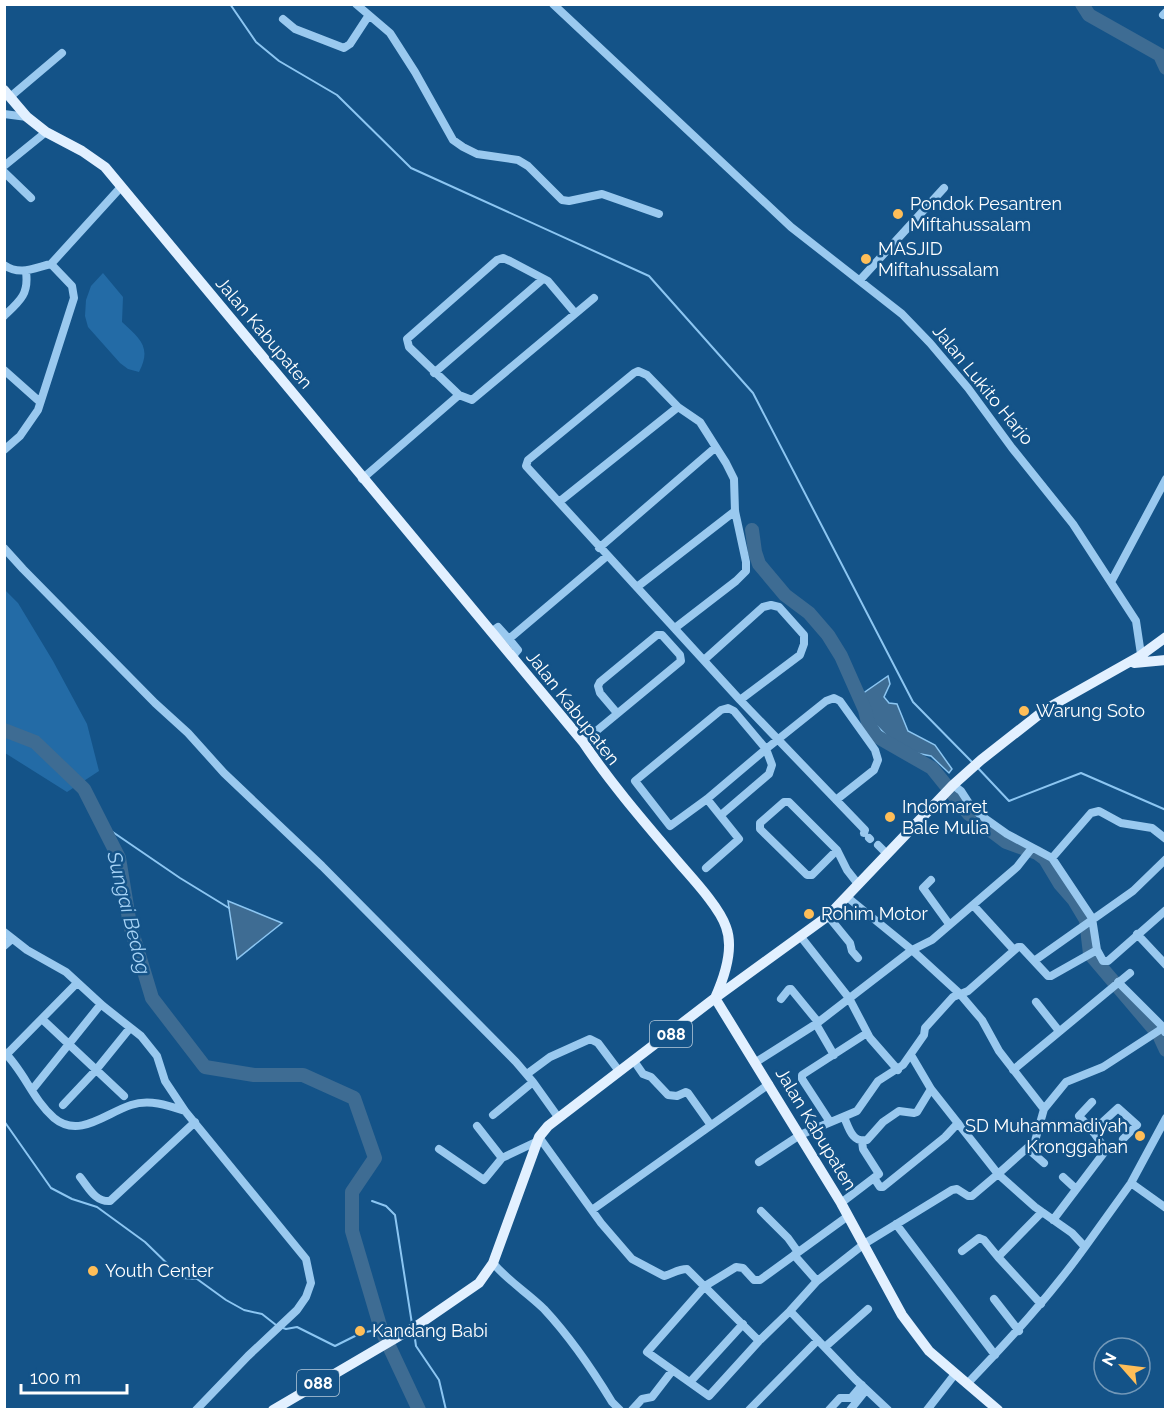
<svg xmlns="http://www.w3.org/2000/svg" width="1170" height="1414" font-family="Raleway,sans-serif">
<rect width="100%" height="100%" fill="#145388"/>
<path fill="#236ba6" d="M103,273L123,297L122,322C140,339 152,347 139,372L128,369L120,363L88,327L85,316L86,300L91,286Z
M5,590L18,603L53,661L87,724L99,771L67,792L5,753Z"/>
<path fill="#3e6c93" stroke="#8cc6f2" stroke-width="1.5" d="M888,676L890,684L884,697L889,703L897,704L908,731L935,745L952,769L949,773L931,756L916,753L888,737L872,721L862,694Z
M228,901L282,923L237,959L229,908Z"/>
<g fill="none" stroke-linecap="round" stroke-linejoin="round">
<path stroke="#8cc6f2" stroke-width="2" d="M230,4L256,42L279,61L337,95L411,168L649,276L753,393L913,702L973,763
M977,767L1009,801L1081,773L1166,810
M101,824L180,878L229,908
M4,1121L51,1188L72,1199L97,1207L145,1242L182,1278L197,1279L226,1300L244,1310L262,1314L276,1325
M372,1201L386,1206L395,1215L412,1324
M283,1328L286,1329L297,1327L335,1346L361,1333L381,1329
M414,1332L416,1346L439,1380L446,1410
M412,1410L417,1402"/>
<path stroke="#3e6c93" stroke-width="14" d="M1082,4L1089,15L1160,55L1166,68
M752,530L755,552L759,564L785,595L809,613L828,635L841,656L865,710L868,723L876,736L932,768L969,814L1006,842L1037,853L1045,859L1060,884L1074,900L1086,920L1090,954L1153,1028
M4,730L35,742L84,789L119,858L130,925L152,998L205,1067L254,1075H303L354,1098L375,1158L352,1192V1231L381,1329L419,1410
M1160,1037L1166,1050"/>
<path stroke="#9ac9ef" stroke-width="8" d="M356,4L390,33L415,72L453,140L463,147L477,154L518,160L528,166L562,200L569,201L602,194L659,214
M553,4L791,227L902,314L930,343L968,388L1012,448L1073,524L1136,621L1142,661
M1163,15L1166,12
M283,19L295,29L344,48L350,44L369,15
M10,97L62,53
M4,114L27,117
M4,166L46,132
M4,172L31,198
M51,264L121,187
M4,265C20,276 34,268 51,264
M860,280L944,188
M4,316C20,301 29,294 26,272
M4,370L40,402
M434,373L543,279
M459,395L409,347L407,339L497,260L503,258L510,261L548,281L575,313
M4,450L20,436L38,410L74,298L72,286L51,264
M362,479L459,395L472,400L594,298
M559,502L678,407
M4,548L23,569L155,703L188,733L224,773L322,866L516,1062L533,1082L558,1117
M599,548L716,447
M1111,582L1166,479
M637,587L735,511
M675,628L736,581L746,571V562L735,511L734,479L726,463L700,422L678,407L647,375L638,371L634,373L528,460L526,466L740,700L865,830L864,833
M491,632L498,627L509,639
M512,657L518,650L509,639L607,556
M704,660L763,607L771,605L779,607L804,635V644L800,655L740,700
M728,708L734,711L766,749L707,799L670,826L635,781L721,710Z
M583,742L681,661L680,655L662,635H657L600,682L598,686L600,693L617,713
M953,785L961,791L972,808L983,817L1007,834L1052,858L1092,918L1097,950L1103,961H1108L1166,910
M721,815L769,774L772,765L766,749L826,701L834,698L840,701L875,750L878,760L874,770L836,800
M869,838L870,839
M878,845L887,854
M837,850L812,875H807L760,829V823L784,802H789L837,850L847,870L858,884
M1052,858L1091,813L1099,811L1121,823L1152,828L1166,839
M706,868L739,839L707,799
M931,880L923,888L949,924
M847,897L912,950L959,993L982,1020L999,1051L1044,1109
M973,905L1014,950
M828,916L850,943L852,951L858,958
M4,932L27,950L66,972L103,1006L141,1036L157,1056L165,1081L185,1111
M1137,934L1166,965
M801,937L849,998L870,1038L898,1070
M4,946L12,939
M1034,961L1133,891L1166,859
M1118,982L1164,1028L1165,1032
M781,999L789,989H791L818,1022
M1036,1002L1059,1031
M42,1019L124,1096
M816,1024L834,1055
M4,1052C24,1071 33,1100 54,1118C79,1139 106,1113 131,1105C149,1099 167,1105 185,1111L306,1259L311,1283L306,1297L297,1310L248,1356L196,1410
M7,1054L77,983
M911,1055L931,1089L998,1174L1035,1141L1044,1109L1066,1082L1103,1067L1166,1026
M634,1061L643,1074L651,1077L668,1095L677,1096L686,1092L688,1093L710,1124
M756,1062L816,1024L912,950L932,940L1017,867L1032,848
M1013,1070L1130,973
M527,1074L550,1057L590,1039L598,1043L619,1071
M32,1090L101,1004
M63,1105L96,1070L130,1028
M493,1115L533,1082
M844,1117C849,1128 852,1143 867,1140L883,1122L899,1111L914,1113L917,1112L931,1089
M830,1122L802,1079V1075L867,1033
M477,1126L502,1158
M1093,1131L1118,1108L1137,1125L1123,1139
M539,1137L601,1223L632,1259L664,1276C672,1274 678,1269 687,1269L759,1341L790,1311L855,1379L888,1410
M1027,1148L1044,1163
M439,1149L484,1180L502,1158L538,1141
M759,1162L800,1135L857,1111L878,1081L903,1065L924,1035L925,1028L953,997L968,991L1018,947H1021L1048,976H1051L1097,950
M80,1177C89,1188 95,1202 110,1201L195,1122
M1063,1177L1076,1189
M874,1178L880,1187H883L945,1137L958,1123
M1131,1183L1166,1208
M841,1203L879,1174L863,1149L862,1141
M592,1210L769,1084
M761,1211L788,1238L798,1252
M1053,1220L1106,1150L1094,1133L1079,1116L1092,1102
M896,1224L995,1355
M1085,1247L1131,1183L1166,1118
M962,1251L979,1238L984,1240L998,1257
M493,1263C508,1281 528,1293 544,1309C571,1338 592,1369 612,1402L620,1410
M817,1281L864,1244L952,1190L957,1189L968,1196H972L998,1174L1035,1207L1072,1233L1085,1247C1049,1297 1010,1339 967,1384
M994,1299L1019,1331
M1041,1304L998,1257L1042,1212
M790,1311L817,1281L794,1255
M759,1341L709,1396L647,1352L705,1286L736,1267L743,1268L754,1280H760L848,1216
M825,1347L868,1309
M691,1381L743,1324
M632,1410L642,1399L652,1397L672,1371
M749,1410L818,1340
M829,1410L840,1398H851L862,1385
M850,1410L866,1390
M927,1410L955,1374"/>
<path stroke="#e2f0ff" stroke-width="10" d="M4,90L27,117L46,132L82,151L105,167L583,742C612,785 646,824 680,864C693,879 720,908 726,927C734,948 724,978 715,998L841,1203L902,1315L929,1351L998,1410
M1134,663L1166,660
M273,1410L418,1325L479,1283L493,1263L539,1137L548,1126L715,998L828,916L953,785L981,760L1046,709L1140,656L1166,637"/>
</g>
<g fill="#ffbe58" stroke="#145388" stroke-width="2">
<circle cx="898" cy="214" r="6"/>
<circle cx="866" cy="259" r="6"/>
<circle cx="1024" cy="711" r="6"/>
<circle cx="890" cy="817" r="6"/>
<circle cx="809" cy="914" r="6"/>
<circle cx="1140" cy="1136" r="6"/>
<circle cx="93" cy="1271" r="6"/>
<circle cx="360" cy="1331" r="6"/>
</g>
<g text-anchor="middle" stroke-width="5" stroke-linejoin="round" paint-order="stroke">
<g fill="#145388" stroke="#b8cbdb" stroke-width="1.5">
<rect x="650" y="1021" width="42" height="26" rx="4.5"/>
<rect x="297" y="1370" width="42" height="26" rx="4.5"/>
</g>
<g font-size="16" font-weight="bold" fill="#fff">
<text x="671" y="1040">088</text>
<text x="318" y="1389">088</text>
</g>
<g font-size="18" fill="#fff" stroke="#145388" text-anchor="start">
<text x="910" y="210">Pondok Pesantren<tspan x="910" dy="21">Miftahussalam</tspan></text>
<text x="878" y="255">MASJID<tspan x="878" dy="21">Miftahussalam</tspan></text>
<text x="1036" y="717">Warung Soto</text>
<text x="902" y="813">Indomaret<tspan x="902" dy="21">Bale Mulia</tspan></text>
<text x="821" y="920">Rohim Motor</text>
<text x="1128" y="1132" text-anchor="end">SD Muhammadiyah<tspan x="1128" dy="21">Kronggahan</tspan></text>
<text x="105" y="1277">Youth Center</text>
<text x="372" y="1337">Kandang Babi</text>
</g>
<g font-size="18" fill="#fff" stroke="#145388">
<text transform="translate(264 333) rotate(50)" y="6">Jalan Kabupaten</text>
<text transform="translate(983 385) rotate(51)" y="6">Jalan Lukito Harjo</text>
<text transform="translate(573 708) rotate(52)" y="6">Jalan Kabupaten</text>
<text transform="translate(816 1129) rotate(59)" y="6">Jalan Kabupaten</text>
</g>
<g font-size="20" font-style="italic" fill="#a6d3f6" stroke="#145388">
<text transform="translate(129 913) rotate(76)" y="7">Sungai Bedog</text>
</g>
</g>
<rect width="1170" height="1414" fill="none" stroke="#ffffff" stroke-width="12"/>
<g transform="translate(1122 1366) rotate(298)"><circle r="28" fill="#145388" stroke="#7298b8" stroke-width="1.5"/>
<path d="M0-4.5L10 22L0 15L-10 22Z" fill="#ffbe58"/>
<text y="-9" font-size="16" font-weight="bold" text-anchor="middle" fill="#ffffff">N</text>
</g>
<path d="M21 1384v9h106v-9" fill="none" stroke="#ffffff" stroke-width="3"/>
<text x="30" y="1384" font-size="18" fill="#ffffff" stroke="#145388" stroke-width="4.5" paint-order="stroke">100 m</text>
</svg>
